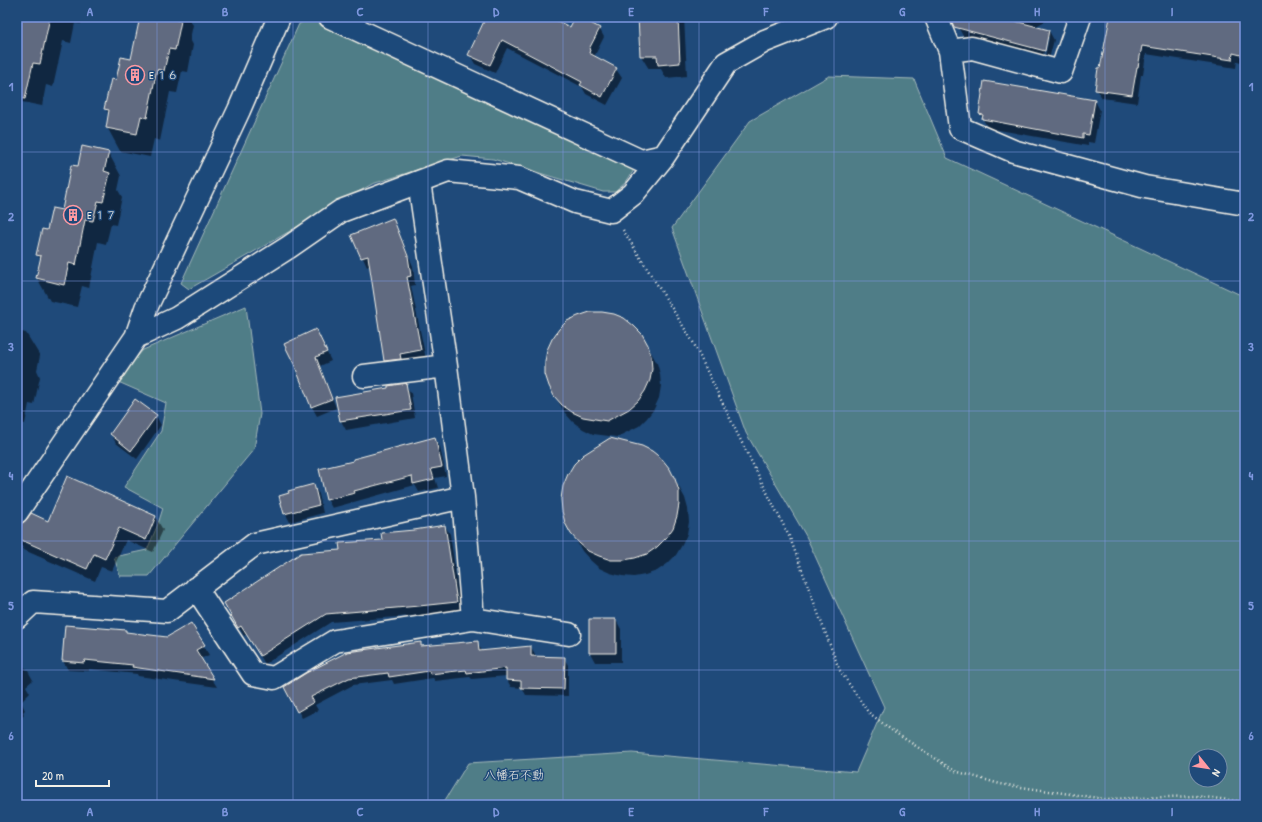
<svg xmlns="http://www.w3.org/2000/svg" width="1262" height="822" font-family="'Patrick Hand','Klee One',sans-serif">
<rect width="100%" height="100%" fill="#1f4a7a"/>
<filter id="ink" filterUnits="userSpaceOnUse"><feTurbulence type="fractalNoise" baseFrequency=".025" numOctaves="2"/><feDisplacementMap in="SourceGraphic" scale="8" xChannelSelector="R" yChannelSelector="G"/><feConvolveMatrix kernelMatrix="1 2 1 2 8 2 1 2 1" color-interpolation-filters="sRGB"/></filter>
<g filter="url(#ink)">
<path fill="#4f7d87" stroke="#a2b7b8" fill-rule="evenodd" d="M310,18L634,170L626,182L615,192H603L493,159L462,156L372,184L189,289L181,283L299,24Z
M829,76L914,79L947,158L1245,297V805H442L468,763L632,753L856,772L884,707L806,536L746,433L672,228L750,121ZM1196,756H1220V780H1196Z
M246,306L260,414L254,449L149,576H120L114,557L147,550L158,524L163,508L124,487L161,431L166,403L116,381L143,350Z"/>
<path fill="#0007" fill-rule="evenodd" d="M17,17H82L81,24L75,23L71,43L63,41L53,87L46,85L42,106L17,101Z
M141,17H188L193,25L190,39L193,45L188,72L182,71L177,93L170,92L160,141L154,139L150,157L120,151L107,127L109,115L106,109L117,81L132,60Z
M495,17H547L570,29L577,17L599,28L604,37L594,57L616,69L622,78L607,105L586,94L582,87L507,48L495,73L475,64L470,55Z
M639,17H684L687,76L666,78L661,69H649L641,56Z
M960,17H1053L1034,27L1049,31L1054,40L1049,59L963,36L958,27ZM1047,37H1049L1045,56H1043Z
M1111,17H1245V63L1237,61L1236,68L1146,54L1143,75H1141L1137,103L1102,98L1097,90Z
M1095,101L1100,110L1094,143L1088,142V146L988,128L980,114Z
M108,152L121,176L118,190L122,197L116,225L111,224L106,244L98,242L89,288L82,286L77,307L50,301L37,278L41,260L37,254L48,231L63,211L78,167Z
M392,219L397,228L413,266L415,285L411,286L426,359L390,369L385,361L370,265L367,267L353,236Z
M316,330L331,361L320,366L336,408L317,416L312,407L295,364Z
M17,331L26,333L40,356L37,370L40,377L34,405L29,404L25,424L17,422Z
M641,335L657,363L660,374L661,386L659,398L654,409L647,418L639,426L617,437L593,434L583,429L573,422L565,413L555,396Z
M405,385L411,393L415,418L346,430L341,421L337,398Z
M156,416L161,425L137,459L116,443L111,434Z
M435,438L440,447L446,476L435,478L438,488L419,492L415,485L332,508L327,499L354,462Z
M669,469L685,498L688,509L689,522L687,534L682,545L676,555L667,564L657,571L645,575L634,577L622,576L610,573L599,568L590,560L582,551L572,533Z
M313,485L319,494L323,513L290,522L285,513Z
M155,516L163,530L153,552L126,540L112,571L101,567L95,581L24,550L17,537L48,522Z
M445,526L450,534L461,610L424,615L331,622L265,664L247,634L244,636L225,604L383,540L414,531Z
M616,620L621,629V662H595L590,653Z
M191,624L209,655L200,659L217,687L138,676L137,674L89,669V671L68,670L63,661L125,631L127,633L168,638Z
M477,642L482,651L531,647L535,654V657L564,658L568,665V696L526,695L522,688L511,687L507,680V676L472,679L470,677L435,681L433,678L394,684L392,680L353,685L315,705L318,710L302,718L285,687L420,643L422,647Z
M17,660L28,671L33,680L26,686L30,693L21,702L25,710L23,712L24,715L17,722Z"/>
<path fill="#606a80" stroke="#f4f1e8" d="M17,17H50L40,64L33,63L25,99L17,98Z
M140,17H176V20L181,21L175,50L169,49L164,71L157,69L147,118L141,116L137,134L106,128L109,110L104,109L111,79L116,80L121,57L131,59Z
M486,17H549L570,27L575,17H579L600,28L589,49L590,50L589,53L617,68L602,97L580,85L582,82L502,40L490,65L468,55Z
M638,17H678L680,63L658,65L657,56H640Z
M950,17H1000L1049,30L1045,51L954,27Z
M1110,17H1245V56L1233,53L1232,60L1142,46L1138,67H1137L1132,95L1095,90L1098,68H1100Z
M984,81L1095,100L1089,135L1083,134V138L982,119L983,115L979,114Z
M82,146L109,152L104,171L110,173L103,202L98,201L93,221L85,220L76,265L69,263L64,285L36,278L41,256L36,255L42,229L47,230L52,208L62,210L71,165L78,166Z
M393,218L408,256L411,276L407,277L421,350L400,354L401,359L384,361L368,256L361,258L351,235Z
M590,312H602L614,314L624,318L634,326L642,334L648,345L651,356L652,369L650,380L645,391L638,401L629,409L607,421L583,417L572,412L562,405L554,396L549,386L545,374V362L547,350L552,339L559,329L567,321L578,316Z
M316,329L327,352L316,357L332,399L311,407L294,364L284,344Z
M406,383L411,410L340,421L335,397L388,388V386Z
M135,399L157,415L131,451L110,434Z
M435,437L442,467L431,469L434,479L413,484L412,476L354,491L355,493L326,500L319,469L353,461V459Z
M610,438L642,446L652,451L662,459L670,469L675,479L679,491V504L677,516L673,528L666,538L657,547L647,554L635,558L624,560H611L599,556L588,551L579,543L571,534L565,523L562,511L561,499L563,486L568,474L574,464L583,455Z
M67,476L156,516L146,540L119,528L105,559L94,554L87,569L17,538V534L22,523L27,519L31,513L48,521Z
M314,484L319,505L284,514L279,496L289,493L288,491Z
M445,525L457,602L419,606L326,614L260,656L241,626L238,628L224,603L301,553L340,550L339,543L382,540L381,533L414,530Z
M589,619H616V653H589Z
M191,623L205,645L196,650L214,679L132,667L133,665L85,660L84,663L62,661L65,625L126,630V632L167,637Z
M478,641L479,651L531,646V656L565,657L564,689L521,688V681L506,680V668L467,673L466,670L430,674L429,671L389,677L388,673L349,678L311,697L314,702L297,712L284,687L306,673L347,652L421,642V646Z"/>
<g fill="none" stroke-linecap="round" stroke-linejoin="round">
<defs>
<path id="minor" d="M330,17L641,161L664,156L726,63L765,41L826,17
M936,17L950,51L960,128L1013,151L1145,187L1245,204
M950,51L972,48L1061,72L1080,17
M419,182L446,366L463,497L473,619
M136,337L177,318L289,247L341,211L448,171L519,178L575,202L611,211L633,194L664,156
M364,376L446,366
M17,512L136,337L146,308L239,110L279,17
M196,588L253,674L274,678L335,641L473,619L569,634
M17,617L33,602L167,611L255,544L463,497"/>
</defs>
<use href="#minor" stroke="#f4f1e8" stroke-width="25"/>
<path stroke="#f4f1e8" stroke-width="2.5" stroke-dasharray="1 3" stroke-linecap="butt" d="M623,230L693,342L738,435L790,538L839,669L868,712L894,732L955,771L1000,784L1105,799L1196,796L1245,802"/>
<use href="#minor" stroke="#1f4a7a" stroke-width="22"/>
</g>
</g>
<path fill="none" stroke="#7e97df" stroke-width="1" stroke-opacity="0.55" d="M157,17V805M293,17V805M428,17V805M563,17V805M699,17V805M834,17V805M969,17V805M1105,17V805M17,152H1245M17,281H1245M17,411H1245M17,541H1245M17,670H1245"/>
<defs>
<symbol id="building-ring" viewBox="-11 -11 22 22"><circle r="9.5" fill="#1f4a7a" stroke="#ff9aa2" stroke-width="1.5"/><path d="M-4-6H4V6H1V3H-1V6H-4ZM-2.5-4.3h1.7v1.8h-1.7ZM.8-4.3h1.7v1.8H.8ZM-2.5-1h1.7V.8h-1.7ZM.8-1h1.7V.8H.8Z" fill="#ff9aa2"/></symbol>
</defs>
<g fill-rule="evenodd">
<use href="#building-ring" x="124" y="64" width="22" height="22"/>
<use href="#building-ring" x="62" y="204" width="22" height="22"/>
</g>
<g text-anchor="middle" stroke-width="3" stroke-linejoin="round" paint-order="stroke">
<g font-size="11" fill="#f4f1e8" stroke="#1f4a7a" text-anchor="start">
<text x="149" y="79">E １６</text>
<text x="87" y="219">E １７</text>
</g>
<g font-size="12" fill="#f4f1e8" stroke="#1f4a7a">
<text x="514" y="779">八幡石不動</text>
</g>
</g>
<rect width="1262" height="822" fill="none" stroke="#1f4a7a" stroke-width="44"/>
<g transform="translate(1208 768) rotate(120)"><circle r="19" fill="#1f4a7a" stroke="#748da6"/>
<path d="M0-3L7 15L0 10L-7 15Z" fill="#ff9aa2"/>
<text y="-6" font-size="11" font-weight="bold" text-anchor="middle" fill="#f4f1e8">N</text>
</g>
<path d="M36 780v6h73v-6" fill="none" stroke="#f4f1e8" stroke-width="2"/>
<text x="42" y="780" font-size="12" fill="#f4f1e8" stroke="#1f4a7a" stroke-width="3" paint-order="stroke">20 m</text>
<rect x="22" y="22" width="1218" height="778" fill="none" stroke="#7e97df" stroke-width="1.5"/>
<g font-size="13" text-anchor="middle" font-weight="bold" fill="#7e97df">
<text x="90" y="16">A</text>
<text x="225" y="16">B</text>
<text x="360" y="16">C</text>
<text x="496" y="16">D</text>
<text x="631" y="16">E</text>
<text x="766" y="16">F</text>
<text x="902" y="16">G</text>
<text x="1037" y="16">H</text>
<text x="1172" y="16">I</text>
<text x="11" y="91">1</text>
<text x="1251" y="91">1</text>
<text x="11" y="221">2</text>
<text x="1251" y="221">2</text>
<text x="11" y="351">3</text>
<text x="1251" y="351">3</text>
<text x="11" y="480">4</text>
<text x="1251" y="480">4</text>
<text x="11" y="610">5</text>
<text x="1251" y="610">5</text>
<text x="11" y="740">6</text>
<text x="1251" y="740">6</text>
<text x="90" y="816">A</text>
<text x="225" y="816">B</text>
<text x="360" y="816">C</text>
<text x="496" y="816">D</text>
<text x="631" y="816">E</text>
<text x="766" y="816">F</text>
<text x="902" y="816">G</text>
<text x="1037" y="816">H</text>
<text x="1172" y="816">I</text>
</g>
</svg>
